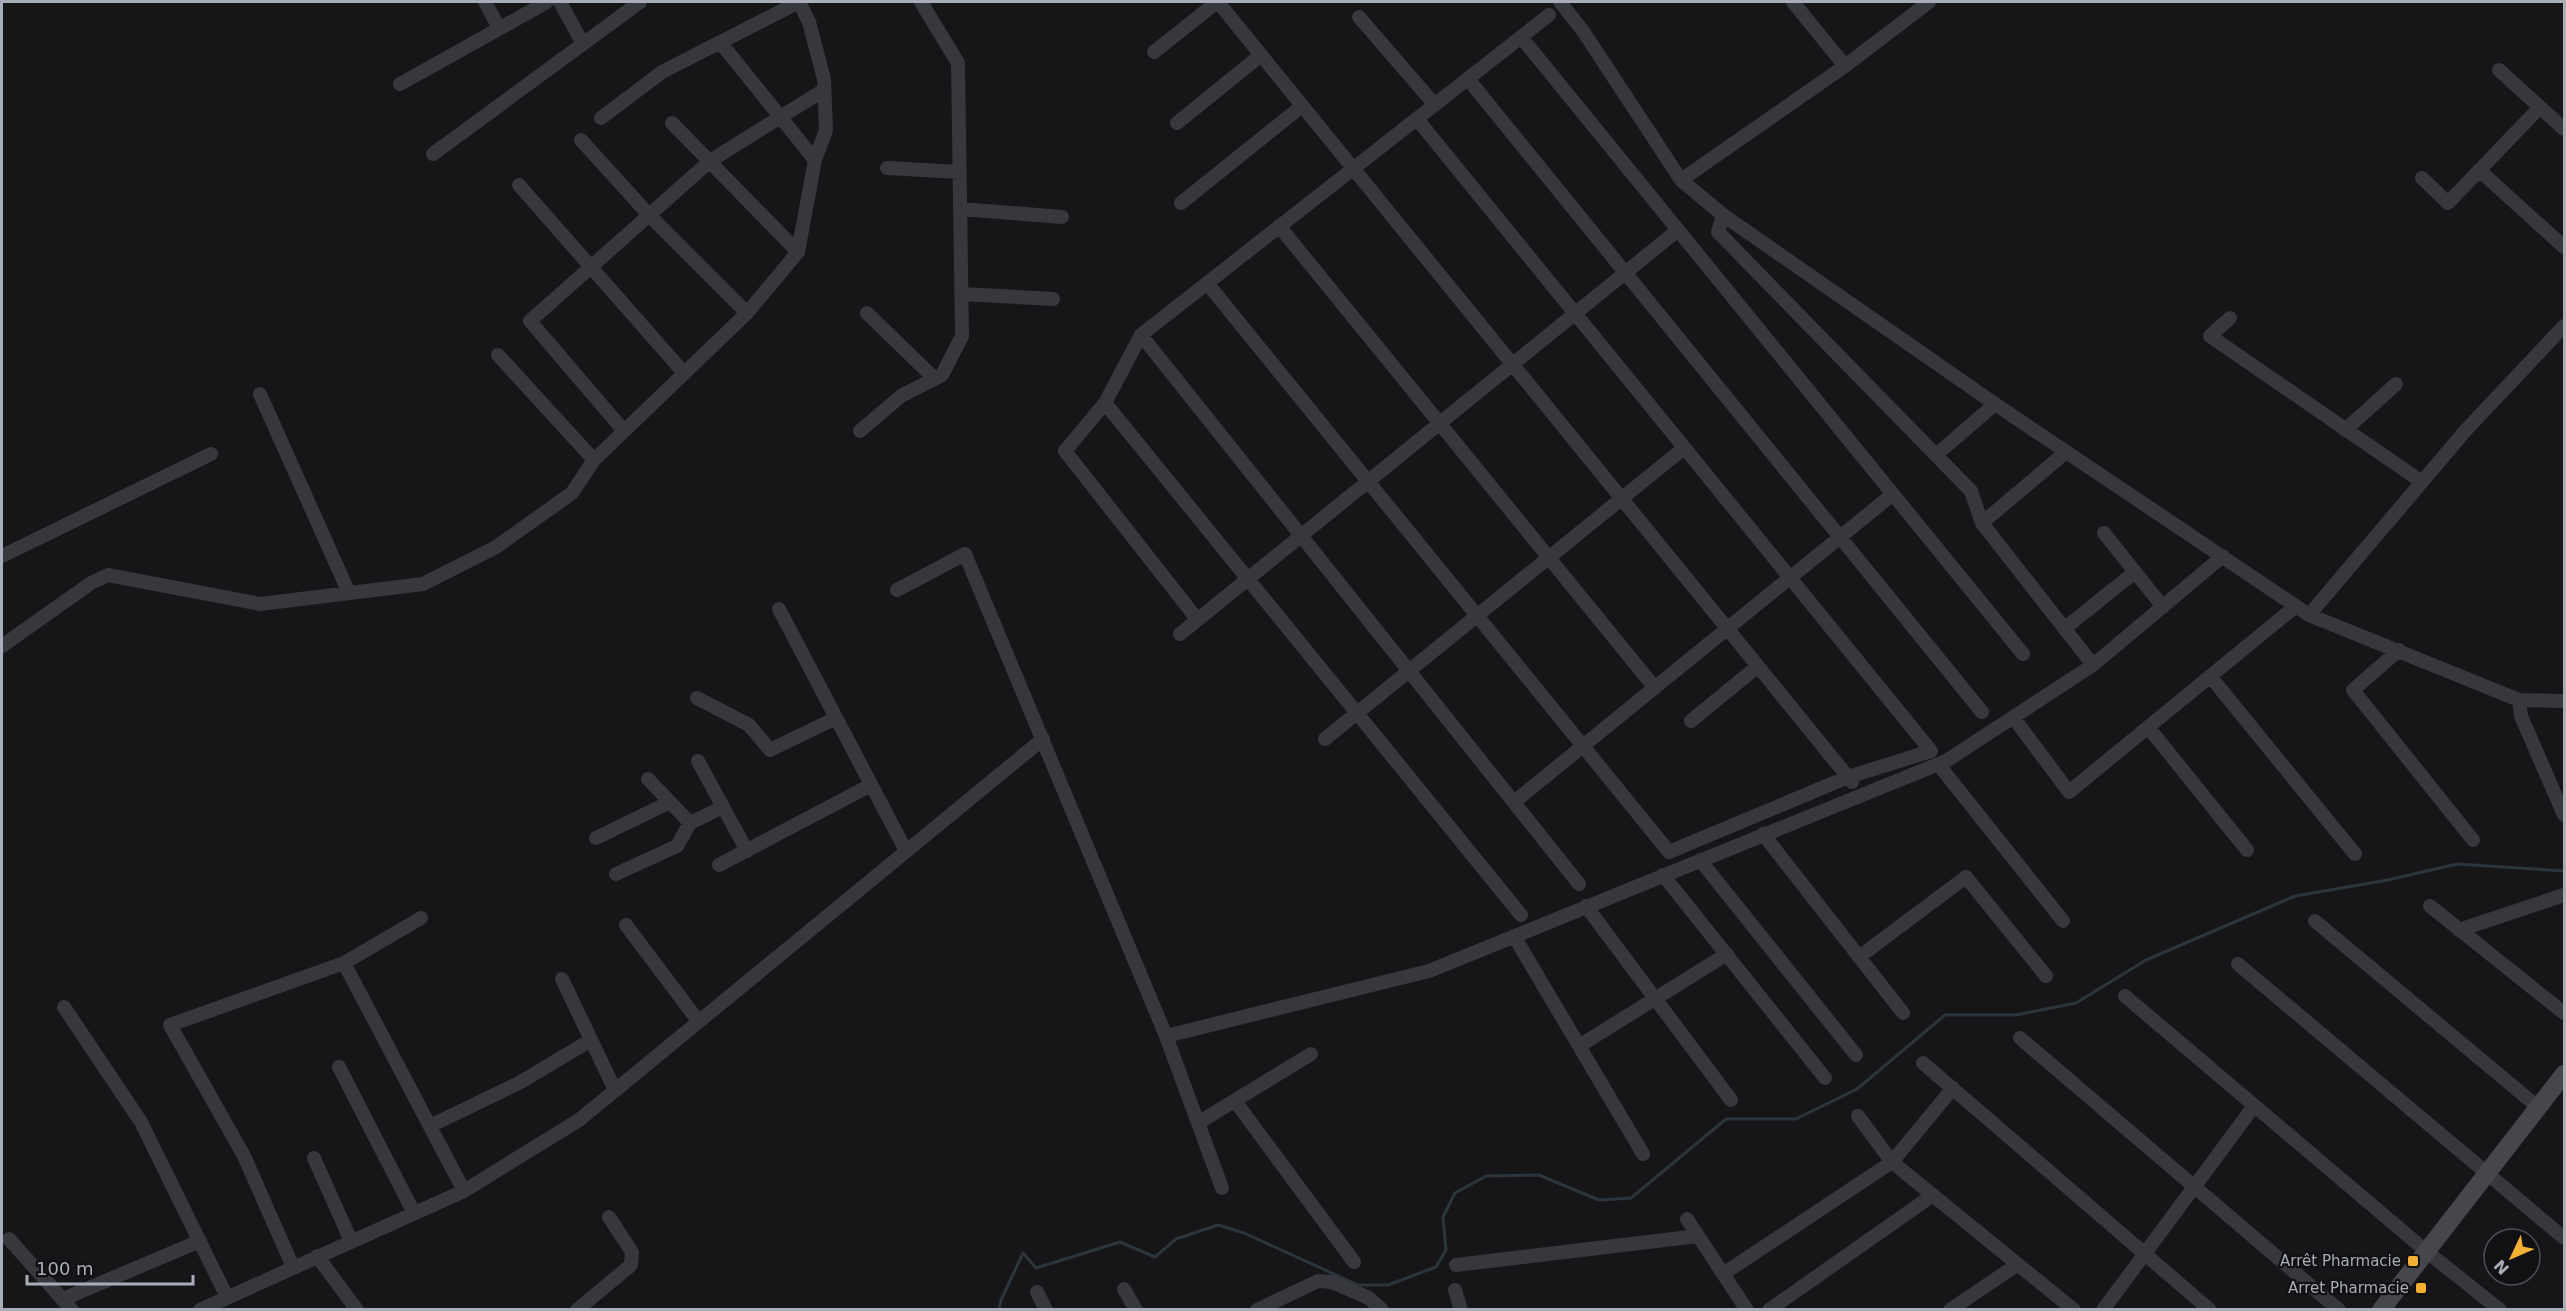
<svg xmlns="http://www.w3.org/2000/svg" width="2566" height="1311" font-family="'DejaVu Sans',sans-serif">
<rect width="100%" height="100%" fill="#161618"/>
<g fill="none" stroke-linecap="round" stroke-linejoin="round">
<path stroke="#2c353c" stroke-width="3" d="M999,1310L1001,1300L1023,1253L1036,1268L1120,1242L1155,1257L1176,1239L1218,1225L1244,1233L1358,1285H1388L1436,1267L1446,1250L1443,1217L1455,1193L1486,1176L1539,1175L1599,1200L1631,1198L1726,1119H1796L1857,1089L1945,1015H2016L2076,1003L2146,960L2295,896L2388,880L2457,864L2564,871"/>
<path stroke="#37383d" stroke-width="14" d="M485,2L499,28
M560,2L583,44
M1218,2L1852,782
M1560,2L1583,31L1681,180L1723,215L1995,404L2309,615L2519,700L2564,701
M1793,2L1845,66
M1359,17L1435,105
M1521,37L2023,654
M720,42L815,160
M1154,52L1217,2
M2499,70L2564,129
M1468,79L1982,712
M400,84L547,2
M601,118L662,72L799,2
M672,123L798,252
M1177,123L1261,55
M581,140L649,215L747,313
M433,154L640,2
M887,168L960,172
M2479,170L2564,247
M2422,178L2448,203L2540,107
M1681,180L1845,66L1929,2
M519,185L684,373
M1181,203L1302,106
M960,209L1062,217
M1723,215L1718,232L1971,491L1982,523L2093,665
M1279,226L1655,688
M1207,283L1669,852L1848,777L1931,751L1417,119
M962,294L1053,299
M867,313L935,379
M2230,318L2210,336L2422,482
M1141,335L1579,884
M498,355L594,460
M260,394L349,593
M1105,403L1521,915
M2345,430L2396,384
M624,431L530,321L710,161L824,90
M860,431L901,396L942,375L962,336L958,63L921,2
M1937,454L1995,404
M1982,523L2066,452
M2104,533L2163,607
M2,556L211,454
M897,590L965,554L1166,1036L1222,1188
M779,609L906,851
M2309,615L2466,430L2564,326
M1197,619L1065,451L1105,403L1141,335L1549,15
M2065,628L2135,572
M1180,634L1678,230
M2,646L91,583L108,575L260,604L423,584L496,547L572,493L594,460L747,313L798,252L815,160L826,130L824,79L809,22L799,2
M2399,650L2353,690L2473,840
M2210,676L2355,854
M697,698L749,725L770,750L836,718
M2519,700L2521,716L2564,815
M2013,717L2069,792L2296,606
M1691,721L1758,666
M2148,727L2247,850
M1325,739L1684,448
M698,761L747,851
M1938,764L2063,921
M648,779L690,823
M1514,802L1893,494
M1763,834L1903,1013
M596,838L670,802
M1700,860L1856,1055
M719,865L871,785
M616,874L677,846L690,823L723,807
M1663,875L1825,1078
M1586,906L1731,1100
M2430,906L2564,1013
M2315,921L2539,1108
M626,925L699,1022
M2459,930L2564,895
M1514,936L1643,1154
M1859,957L1966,877L2046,976
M344,963L464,1191
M2238,964L2564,1238
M562,979L615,1090
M2125,996L2426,1251L2500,1310
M64,1007L141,1122L227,1297
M1166,1036L1429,971L1946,761L2093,665L2223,556
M2020,1038L2339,1310
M1579,1046L1727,954
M1923,1063L2210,1310
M339,1067L414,1213
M1235,1101L1354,1262
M1858,1116L1892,1162L2074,1310
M1198,1123L1311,1054
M430,1126L519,1083L591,1040
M314,1158L351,1241
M1687,1219L1747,1310
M9,1239L72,1310
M317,1256L357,1310
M1456,1265L1698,1236
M293,1267L244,1156L170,1025L344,963L421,918
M1723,1274L1892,1162L1953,1088
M1124,1289L1136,1310
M1455,1290L1461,1310
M1037,1292L1046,1310
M63,1299L200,1241
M200,1310L464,1191L579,1120L1043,739
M577,1310L631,1265L632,1252L609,1217
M1257,1310L1318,1281L1332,1282L1369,1298L1382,1310
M1769,1310L1933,1195
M1950,1310L2018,1264
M2103,1310L2254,1106"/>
<path stroke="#45474d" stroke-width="18" d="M2381,1310L2564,1074"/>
</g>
<g fill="#f2b134" stroke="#111113" stroke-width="2">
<rect x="2407" y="1255" width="12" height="12" rx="3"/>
<rect x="2415" y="1282" width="12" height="12" rx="3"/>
</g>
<g text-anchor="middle" stroke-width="4.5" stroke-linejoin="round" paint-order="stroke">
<g font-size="15" fill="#a8adb8" stroke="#111113" text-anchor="end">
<text x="2401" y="1266">Arrêt Pharmacie</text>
<text x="2409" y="1293">Arret Pharmacie</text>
</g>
</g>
<rect width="2566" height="1311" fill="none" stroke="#a8adb8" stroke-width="6"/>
<g transform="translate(2512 1257) rotate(226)"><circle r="28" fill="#111113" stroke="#4d4f55" stroke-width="1.5"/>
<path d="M0-4.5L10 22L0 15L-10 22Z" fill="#f2b134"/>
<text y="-9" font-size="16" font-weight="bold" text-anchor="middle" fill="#a8adb8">N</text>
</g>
<path d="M27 1275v9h166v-9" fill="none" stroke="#a8adb8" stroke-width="3"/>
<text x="36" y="1275" font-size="18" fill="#a8adb8" stroke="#111113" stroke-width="4.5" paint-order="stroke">100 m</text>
</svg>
